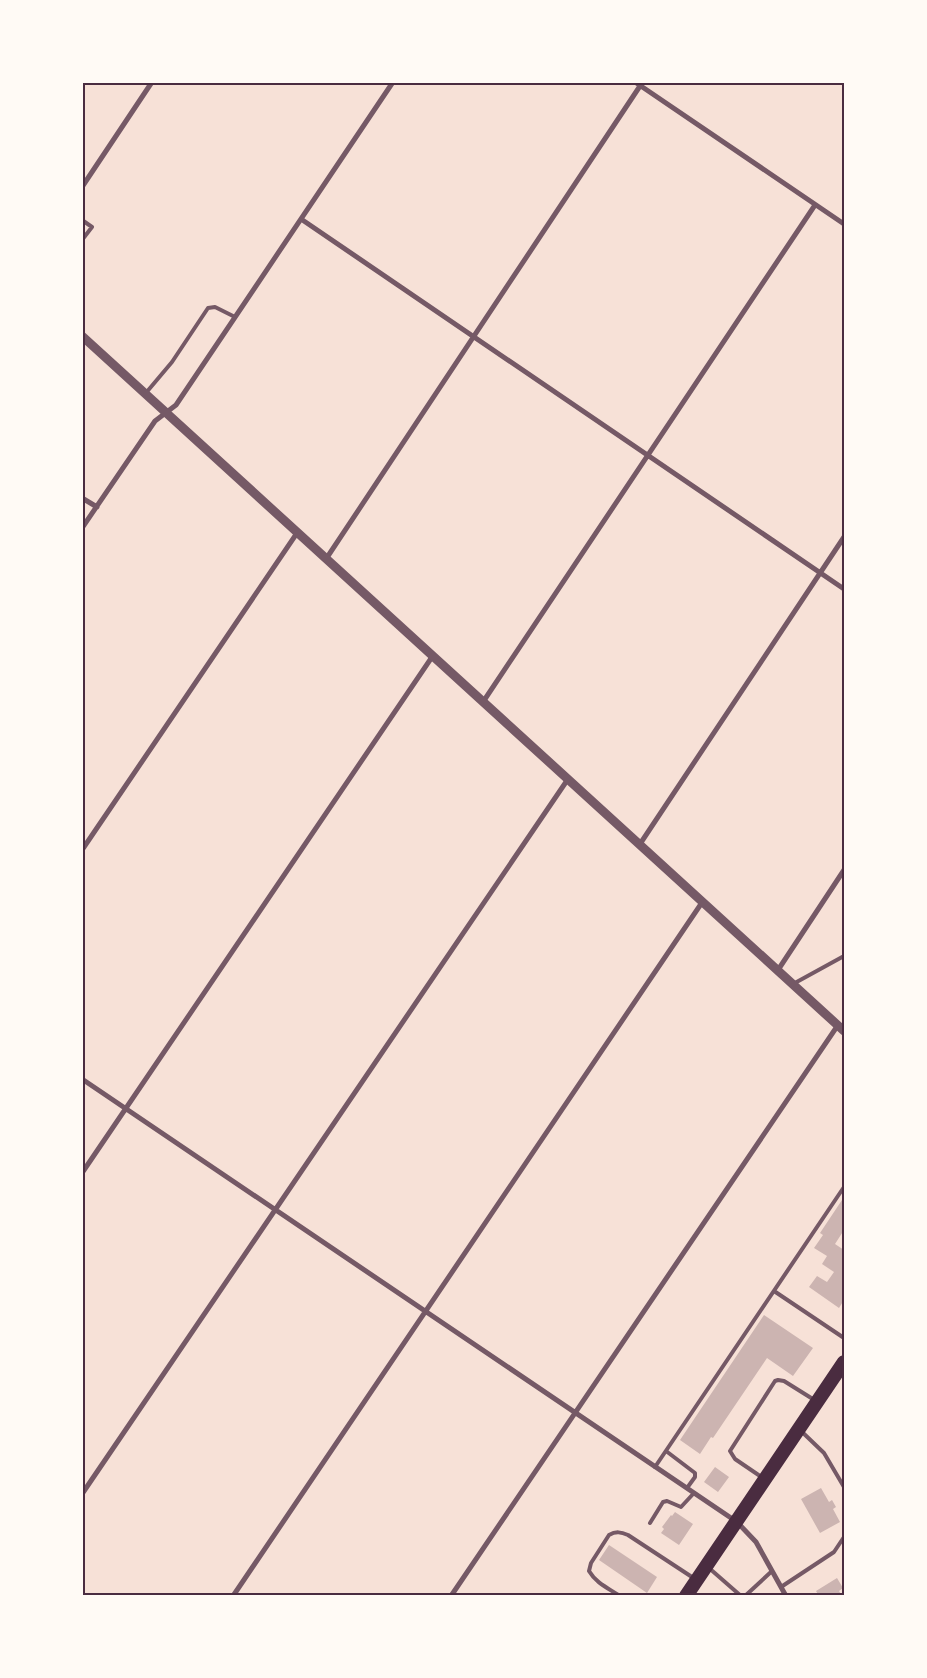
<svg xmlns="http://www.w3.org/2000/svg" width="927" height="1678" font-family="Rubik,sans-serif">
<rect width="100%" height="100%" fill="#f7e1d7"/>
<path fill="#ccb4b1" d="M844,1197V1230L835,1244L844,1250V1300L839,1308L809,1287L817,1276L827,1282L834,1272L822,1264L827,1256L814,1248L823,1235L820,1233Z
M764,1315L813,1348L793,1376L767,1358L713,1438L711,1437L700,1454L680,1440Z
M715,1467L729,1477L718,1492L704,1482Z
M821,1488L829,1502L832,1500L836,1507L833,1509L840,1522L820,1533L801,1499Z
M675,1512L693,1524L679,1545L661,1533L664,1529L662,1527L671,1515L672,1516Z
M609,1545L657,1577L647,1593L599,1560Z
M837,1578L843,1588L839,1591L842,1596H819L816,1591Z"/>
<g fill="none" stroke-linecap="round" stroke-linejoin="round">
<path stroke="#755966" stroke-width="4" d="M82,220L92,227L82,240
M145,394L172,362L208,308L215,307L235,317
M793,984L844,956
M774,1291L844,1338
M800,1430L824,1453L844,1487
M666,1451L695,1473V1477L687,1488
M655,1467L844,1187
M763,1478L735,1459L730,1451L775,1381L778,1380L784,1381L816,1401
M650,1523L663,1502L667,1501L681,1507L694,1493
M709,1568L741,1596
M781,1587L834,1552L844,1537
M620,1596C608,1588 596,1583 589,1571L591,1563L609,1535C616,1531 621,1532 628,1535L695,1579
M745,1596L772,1571"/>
<path stroke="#755966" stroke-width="5" d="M635,82L844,224
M82,187L152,82
M301,219L844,589
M82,498L97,507
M82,528L155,421L176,405L393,82
M326,559L640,86
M483,702L815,205
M640,844L844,537
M82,850L297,533
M778,970L844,870
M82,1079L737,1522L756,1542L786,1596
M82,1173L432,657
M82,1494L568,779
M233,1596L703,901
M451,1596L838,1025"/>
<path stroke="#755966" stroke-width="9" d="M82,336L844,1031"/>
<path stroke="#4a2c40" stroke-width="14" d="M686,1596L844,1362"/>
</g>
<rect width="927" height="1678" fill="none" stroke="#fffaf5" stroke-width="168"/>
<rect x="84" y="84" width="759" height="1510" fill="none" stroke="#4a2c40" stroke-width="2"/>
</svg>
